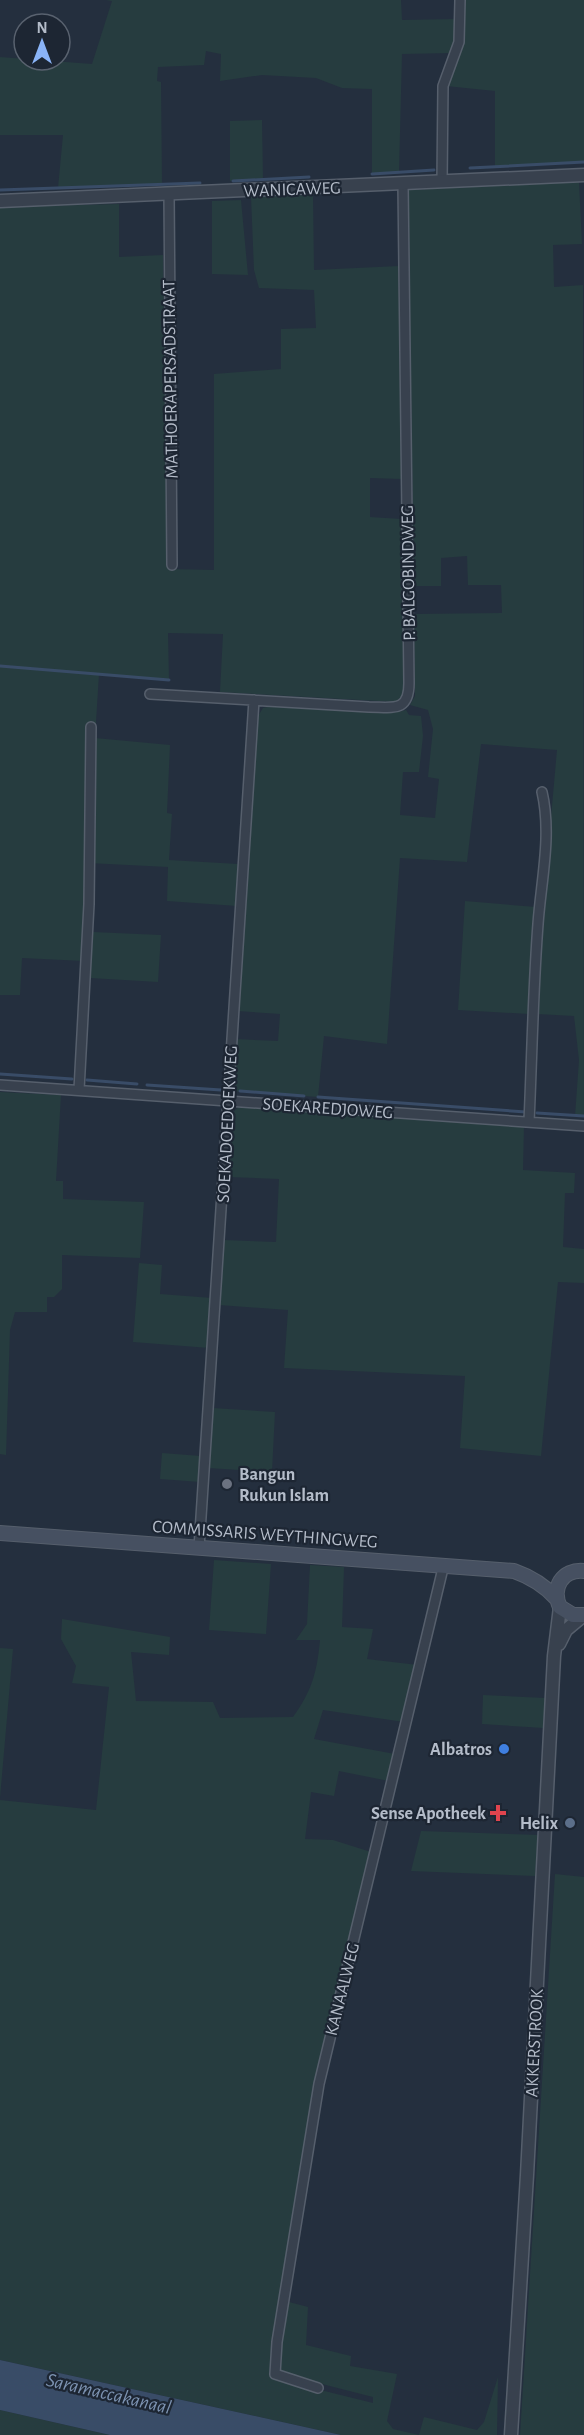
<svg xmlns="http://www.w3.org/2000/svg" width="584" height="2435" font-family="'Alegreya Sans',sans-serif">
<rect width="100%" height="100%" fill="#242f3e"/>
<path fill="#263c3f" d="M106,0H401L402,20L458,19V37L452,53L402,54L399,172L372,174V89L342,88L316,78L262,75L220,81L221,54L206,51L204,65L158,67L157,81L161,82L162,184L58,188L63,135H0V57L92,64L112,1Z
M463,0H584V162L495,167V91L446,86L464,33Z
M262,120L263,179L230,181V121Z
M579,182L582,244L553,245L554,287L583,285L584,1116H575L579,1060L574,1016L537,1014L541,929L557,750L481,744L467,862L400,858L387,1044L324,1036L318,1097L232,1091L235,1039L278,1041L280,1014L237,1011L257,718L263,708L270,706L398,712L406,710L409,715L421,716L423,736L419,772H403L400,815L435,818L439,779L428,777L433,729L428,710L410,705L415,696L414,614L502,613L501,585H468L467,556L441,558V586H414L408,190Z
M313,195L314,270L399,266L402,479L370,478V517L401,519L405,688L401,697L396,702L220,692L223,634L168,633L169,680L99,674L95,738L170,745L167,813L172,814L169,860L238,864L237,906L167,901L168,867L88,863L84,961L22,958L20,995H0V207L119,204V257L163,255L168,569L214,570V374L281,369V329L316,328L314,290L259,288L254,270L251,197Z
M241,200L248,275L212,274V201Z
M465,901L536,907L529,1014L458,1010Z
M93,932L161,935L158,982L90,978Z
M0,1092L61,1095L56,1181H63V1199L144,1202L140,1258L62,1255V1289L54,1297H47V1312H15L10,1330L6,1455L0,1454Z
M240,1106L524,1126L523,1170L575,1173L574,1193H565L563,1247L584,1249V1283L558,1282L541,1456L460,1448L465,1376L284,1368L288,1310L219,1305L223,1240L276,1242L279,1179L228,1177L233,1112Z
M139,1263L162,1265L160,1294L212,1298L209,1348L133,1342Z
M213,1408L275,1412L272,1472L208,1468Z
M162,1453L201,1456L200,1482L160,1479Z
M214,1560L271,1564L266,1634L209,1630Z
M310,1565L344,1567L342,1627L373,1629L367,1659L418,1665L404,1722L323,1710L314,1739L395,1754L389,1781L339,1771L334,1796L311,1792L305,1839L333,1840L371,1852L346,1958L274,2341L272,2378L373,2403V2397L279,2373L282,2340L289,2302L308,2307L306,2345L351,2356L350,2366L397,2374L387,2421L393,2429L419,2435L424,2417L477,2430L484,2422L498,2377L497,2435H341L0,2360V1800L96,1810L109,1687L72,1683L76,1666L61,1639L62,1619L170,1637L169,1655L131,1652L136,1701L213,1702L220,1718L293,1717C312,1691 317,1672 320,1640H296L307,1624Z
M0,1648L13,1649L0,1798Z
M483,1695L545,1698L543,1728L482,1724Z
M421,1831L538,1835L535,1876L411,1871Z
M555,1874L584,1877V2435H520Z
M0,2410L110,2435H0Z"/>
<path fill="#394c67" d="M0,2360L341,2435H110L0,2410Z"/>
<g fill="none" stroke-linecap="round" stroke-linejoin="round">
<path stroke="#394c67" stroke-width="3" d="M470,168L584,162
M372,174L434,170
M233,181L309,177
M0,190L200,183
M0,666L169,680
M0,1074L72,1079
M87,1080L137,1084
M147,1085L221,1090
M240,1091L304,1096
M318,1097L526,1112
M537,1113L584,1116"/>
<defs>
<path id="minor" d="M442,182L443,86L459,42L460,0
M169,194L172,565
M150,694L369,707C392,707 409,713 409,683L403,184
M0,1085L584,1126
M79,1090L89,904L91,727
M529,1122C532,1056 533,990 538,924C541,881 552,835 542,792
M199,1548L254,700
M318,2388L275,2374L277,2342L319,2084L444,1564"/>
<path id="tertiary" d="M0,201L584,175
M559,1644L566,1630L584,1615
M511,2435L527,2175L554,1656L560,1607"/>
<path id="secondary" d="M0,1533L514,1571C531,1577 544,1585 556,1598
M584,1571C562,1569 551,1588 560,1607L573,1615H584"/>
</defs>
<use href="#minor" stroke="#565f6c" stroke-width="12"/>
<use href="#tertiary" stroke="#565f6c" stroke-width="15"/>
<use href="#secondary" stroke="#565f6c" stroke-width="16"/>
<use href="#minor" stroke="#38414e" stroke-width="9"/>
<use href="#tertiary" stroke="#38414e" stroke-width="12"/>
<use href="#secondary" stroke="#465061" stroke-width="14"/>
</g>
<circle fill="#6b7280" stroke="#1d2633" stroke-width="2" cx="227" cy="1484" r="6"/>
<circle fill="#3f7fe0" stroke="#1d2633" stroke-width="2" cx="504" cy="1749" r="6"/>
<path fill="#e0444e" stroke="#1d2633" stroke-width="2" d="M495 1804h6v6h6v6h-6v6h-6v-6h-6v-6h6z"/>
<circle fill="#5c6f8a" stroke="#1d2633" stroke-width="2" cx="570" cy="1823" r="6"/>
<g text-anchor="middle" stroke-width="4.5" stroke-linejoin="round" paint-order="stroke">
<g font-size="18" fill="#b4bcc9" stroke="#1d2633">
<text transform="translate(292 189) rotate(-2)" y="6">WANICAWEG</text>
<text transform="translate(170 379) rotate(-91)" y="6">MATHOERAPERSADSTRAAT</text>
<text transform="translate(408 573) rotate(-91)" y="6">P. BALGOBINDWEG</text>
<text transform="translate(328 1108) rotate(4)" y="6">SOEKAREDJOWEG</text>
<text transform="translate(227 1124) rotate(-87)" y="6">SOEKADOEDOEKWEG</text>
<text transform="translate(265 1534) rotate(4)" y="6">COMMISSARIS WEYTHINGWEG</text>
<text transform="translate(342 1989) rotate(-76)" y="6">KANAALWEG</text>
<text transform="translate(534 2043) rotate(-87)" y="6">AKKERSTROOK</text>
</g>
<g font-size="18" font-weight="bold" fill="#b4bcc9" stroke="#1d2633" text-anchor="end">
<text x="239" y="1480" text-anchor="start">Bangun<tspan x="239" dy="21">Rukun Islam</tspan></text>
<text x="492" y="1755">Albatros</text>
<text x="486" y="1819">Sense Apotheek</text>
<text x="558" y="1829">Helix</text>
</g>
<g font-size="20" font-style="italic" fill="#7c92b1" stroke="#1d2633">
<text transform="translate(109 2393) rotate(13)" y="7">Saramaccakanaal</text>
</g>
</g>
<g transform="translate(42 42)"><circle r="28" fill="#1d2633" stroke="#59626f" stroke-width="1.5"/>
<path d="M0-4.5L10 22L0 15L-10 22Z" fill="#8ab4f8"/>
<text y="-9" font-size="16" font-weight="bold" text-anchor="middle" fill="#b4bcc9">N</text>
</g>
</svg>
